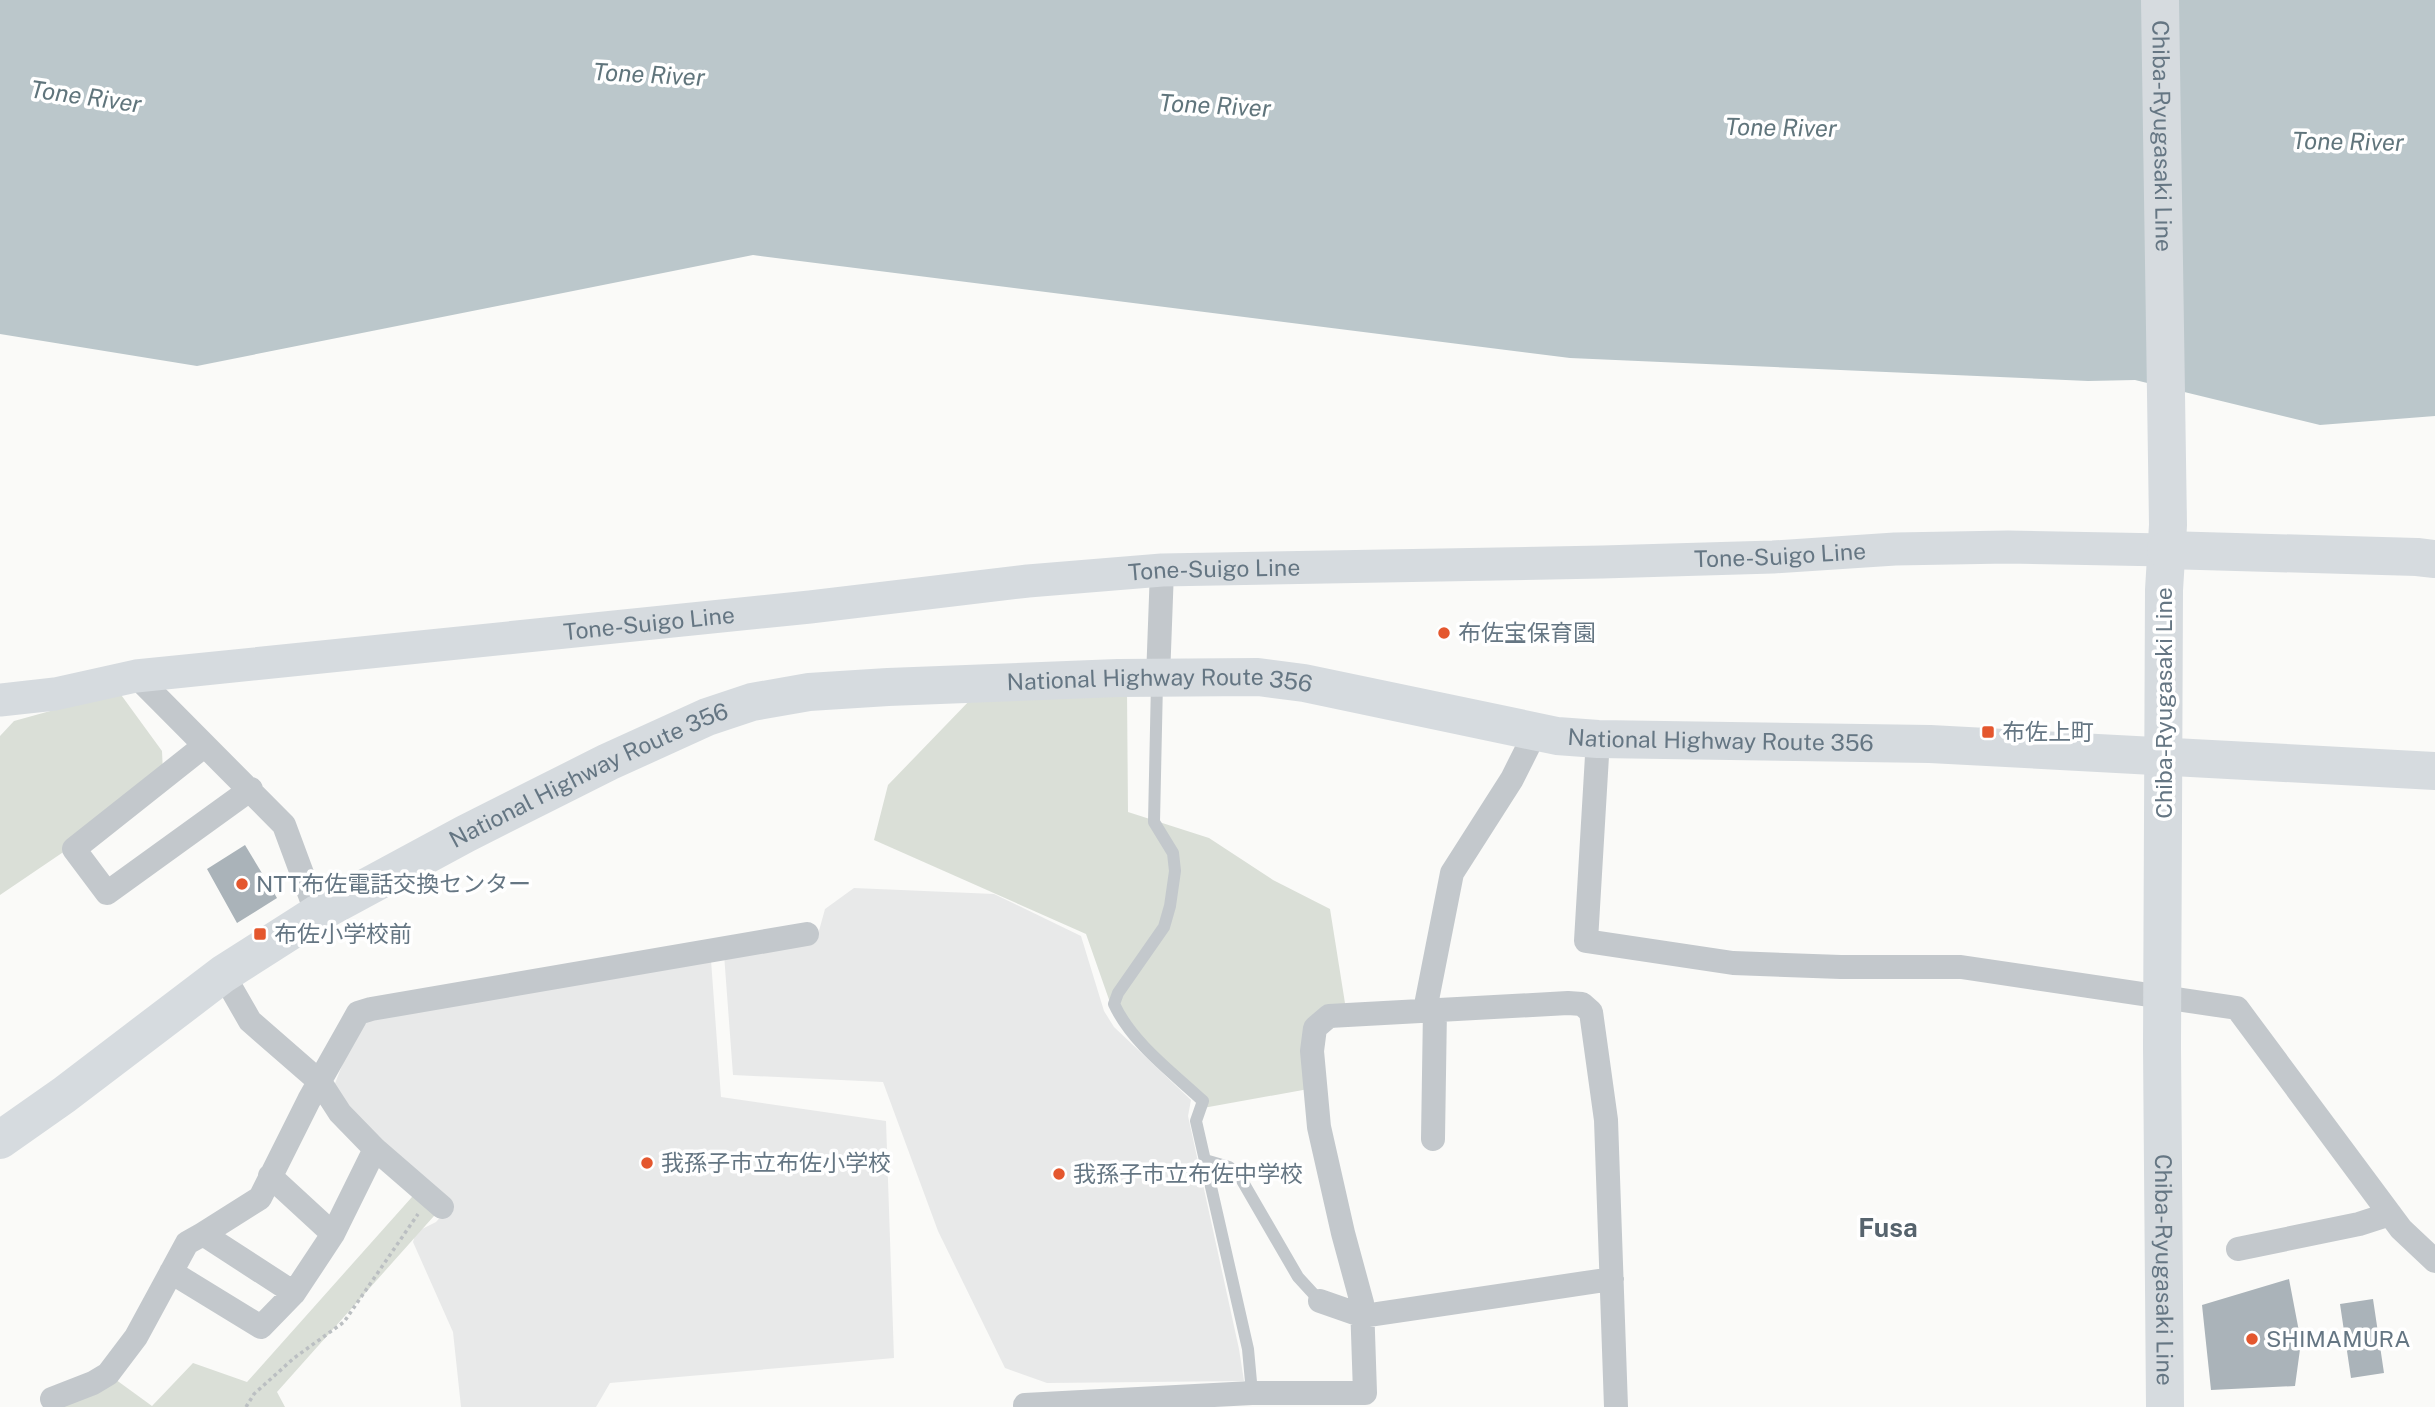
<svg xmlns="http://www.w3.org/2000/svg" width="2435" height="1407" font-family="'Public Sans','Noto Sans JP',sans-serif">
<rect width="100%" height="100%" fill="#fafaf8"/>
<path fill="#e8e9e9" d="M854,888L994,894L1081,936L1104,1011L1114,1027L1191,1100L1188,1116L1239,1349L1244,1381L1047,1383L1005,1368L938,1231L883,1082L733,1075L724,954L817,938L825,909Z
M711,960L721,1097L886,1121L894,1358L610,1383L596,1407H461L453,1332L413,1242L416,1232L436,1222L450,1206L344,1105L334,1086L354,1035L373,1016Z"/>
<path fill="#dadfd7" d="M1127,691L1128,812L1209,838L1273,880L1330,909L1348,1022L1315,1035L1314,1088L1203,1108L1113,1011L1086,934L874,840L888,785L973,697Z
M119,692L162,751L163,773L115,817L0,895V736L14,721Z
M420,1188L442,1207L277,1392L285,1407H48L108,1374L152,1406L193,1363L247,1382Z"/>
<path fill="#bbc7cb" d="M0,0H2435V416L2320,425L2135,380L2088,381L1570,358L753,255L197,366L0,334Z"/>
<path fill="#aab3b9" d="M245,845L277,898L237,923L207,869Z
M2289,1279L2301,1342L2295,1386L2211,1390L2202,1305Z
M2373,1299L2384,1373L2351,1378L2340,1304Z"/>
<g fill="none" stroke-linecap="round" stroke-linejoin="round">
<path stroke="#bbbfc2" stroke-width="3.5" stroke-dasharray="3.5 3.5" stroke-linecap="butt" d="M246,1407L254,1394L294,1358L344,1322L418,1214"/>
<path stroke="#c3c8cc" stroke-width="12" d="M1157,682L1154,822L1173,853L1175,871L1170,906L1164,927L1118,993L1114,1004C1132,1043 1172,1072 1203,1101L1196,1121L1248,1349L1252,1393
M1205,1160L1229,1167L1240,1177L1298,1277L1320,1301"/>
<path stroke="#c3c8cc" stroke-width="24" d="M136,676L284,825L317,914
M1158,678L1162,570
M1598,739L1586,941L1733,963L1841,967H1961L2237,1008L2401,1229L2435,1261
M204,746L74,849L107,893L251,789
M223,974L250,1021L320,1082L340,1113L375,1149L442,1207
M1425,1010L1452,873L1512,779L1535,733
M1433,1139L1435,1009
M270,1176L333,1234
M2238,1249L2359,1224L2390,1214
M171,1272L261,1327L294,1293L333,1234L375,1149
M294,1293L203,1234L260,1198L309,1100L358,1013L371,1009L807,934
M1320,1301L1363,1316L1612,1279
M52,1399L93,1383L108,1374L136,1337L187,1243L203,1234
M1025,1405L1252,1393H1365L1362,1303L1343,1233L1319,1127L1312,1051L1315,1028L1329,1016L1568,1003L1582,1004L1591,1012L1606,1120L1616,1407"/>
<path stroke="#d6dbdf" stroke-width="33" id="s1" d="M0,700L55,694L136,676L810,607L1028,581L1162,570L1602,562L1773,557L1895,549L2008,547L2166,550"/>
<g stroke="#d6dbdf" stroke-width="38">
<path id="s2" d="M2160,0L2168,525L2164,590L2162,1047L2165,1407"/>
<path d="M2166,550L2417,557L2435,559"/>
</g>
<path stroke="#d6dbdf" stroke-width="38" id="s3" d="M0,1140L64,1095L223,974L317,914L465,834L608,762L707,717L752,702L809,692L888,687L1118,678L1258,677L1304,683L1557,736L1598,739L1930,744L2435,771"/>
</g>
<g fill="#e4572e" stroke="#fff" stroke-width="2.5">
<circle cx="1444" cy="633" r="7"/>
<rect x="1981" y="725" width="14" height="14" rx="3.5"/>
<circle cx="242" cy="884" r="7"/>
<rect x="253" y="927" width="14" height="14" rx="3.5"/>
<circle cx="647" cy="1163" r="7"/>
<circle cx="1059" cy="1174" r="7"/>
<circle cx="2252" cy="1339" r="7"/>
</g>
<g text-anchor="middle" stroke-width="7" stroke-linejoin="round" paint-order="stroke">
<g font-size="23" fill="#657683" stroke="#fff">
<text dy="8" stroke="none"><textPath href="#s2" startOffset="136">Chiba-Ryugasaki Line</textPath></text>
<text dy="8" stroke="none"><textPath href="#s1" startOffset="1788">Tone-Suigo Line</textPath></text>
<text dy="8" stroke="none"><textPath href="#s1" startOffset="1222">Tone-Suigo Line</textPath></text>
<text dy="8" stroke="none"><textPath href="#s1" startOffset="654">Tone-Suigo Line</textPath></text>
<text dy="8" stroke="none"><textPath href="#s3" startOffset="1283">National Highway Route 356</textPath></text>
<text transform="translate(2164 703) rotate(-90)" y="8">Chiba-Ryugasaki Line</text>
<text dy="8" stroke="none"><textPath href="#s3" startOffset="1850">National Highway Route 356</textPath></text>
<text dy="8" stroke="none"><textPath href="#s3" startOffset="695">National Highway Route 356</textPath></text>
<text dy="8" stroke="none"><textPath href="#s2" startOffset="1270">Chiba-Ryugasaki Line</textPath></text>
</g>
<g font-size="23" fill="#657683" stroke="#fff" text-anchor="start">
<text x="1458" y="641">布佐宝保育園</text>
<text x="2002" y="740">布佐上町</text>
<text x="256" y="892">NTT布佐電話交換センター</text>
<text x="274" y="942">布佐小学校前</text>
<text x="661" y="1171">我孫子市立布佐小学校</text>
<text x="1073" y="1182">我孫子市立布佐中学校</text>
<text x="2266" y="1347">SHIMAMURA</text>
</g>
<g font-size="24" font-style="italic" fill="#60757c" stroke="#fff">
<text transform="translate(649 75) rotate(3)" y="8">Tone River</text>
<text transform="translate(86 97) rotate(8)" y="8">Tone River</text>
<text transform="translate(1215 106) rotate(3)" y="8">Tone River</text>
<text transform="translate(1781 128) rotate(1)" y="8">Tone River</text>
<text transform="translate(2348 142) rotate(1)" y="8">Tone River</text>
</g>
<g font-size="26" font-weight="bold" fill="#57646e" stroke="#fff">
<text x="1888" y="1237">Fusa</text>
</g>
</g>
</svg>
